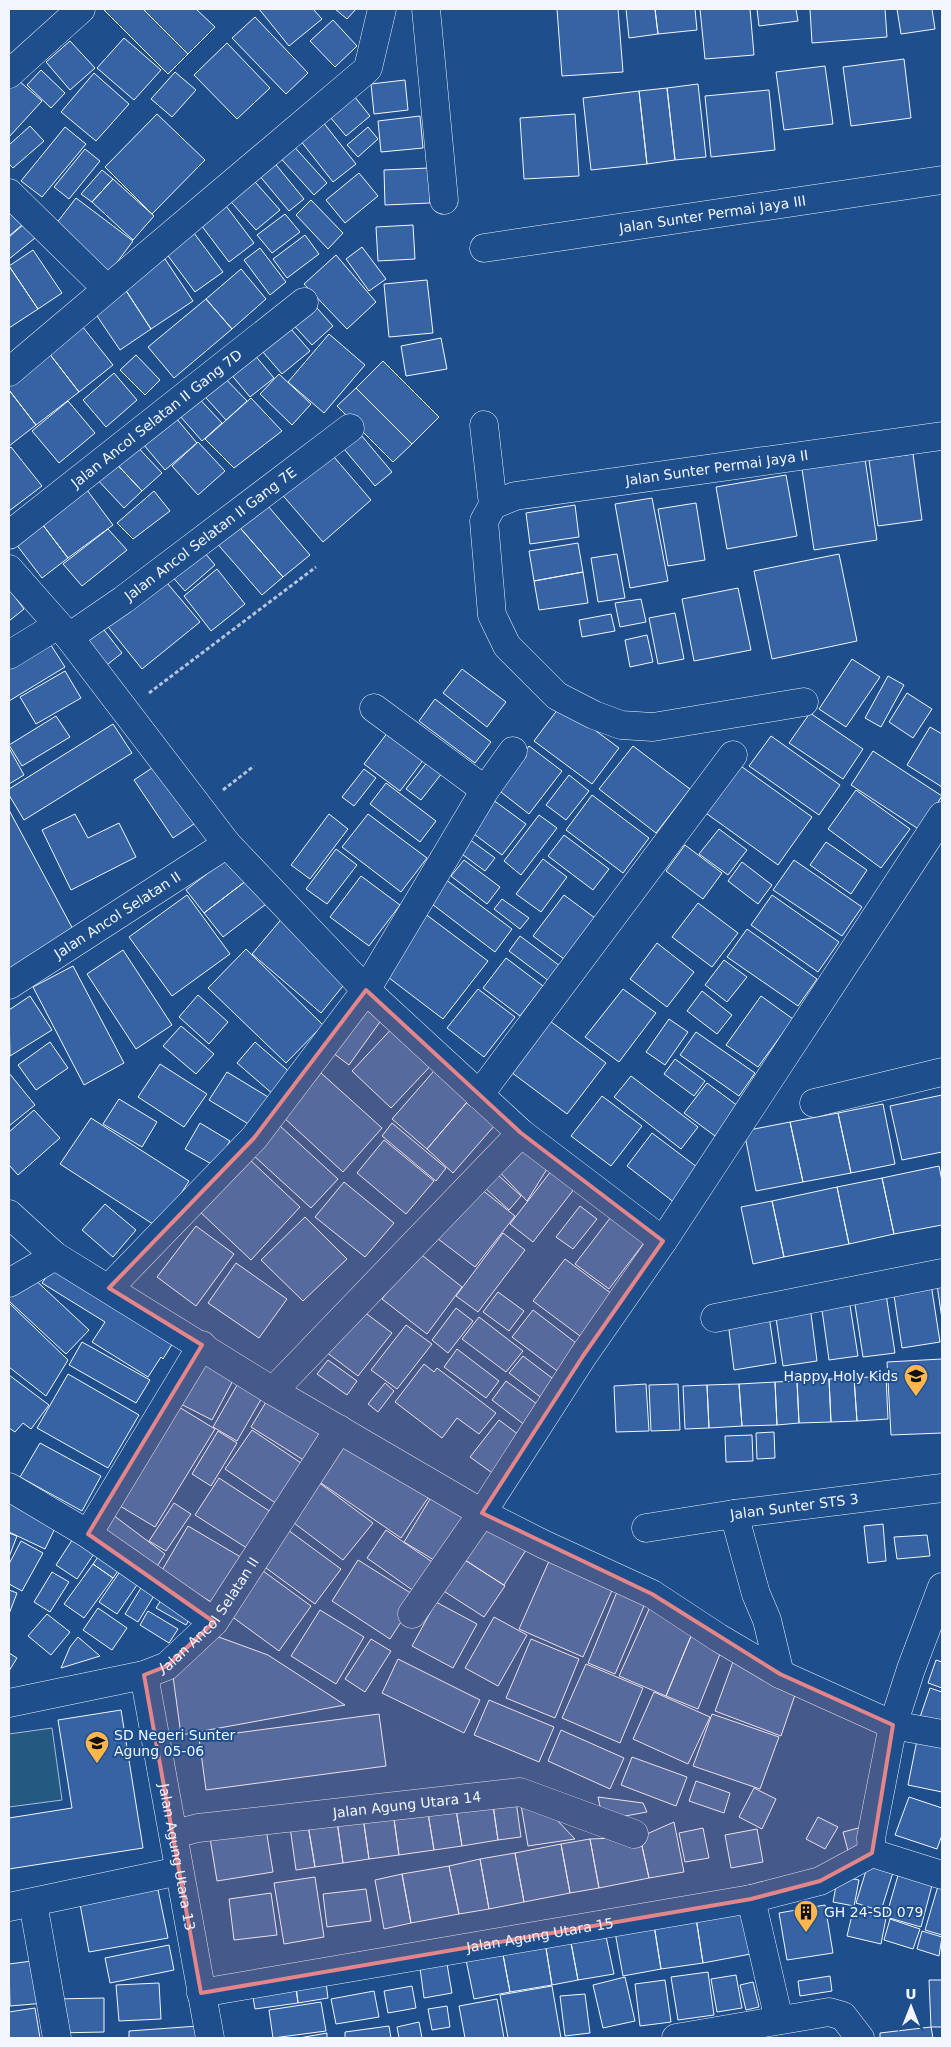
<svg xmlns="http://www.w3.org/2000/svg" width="951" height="2047" font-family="'DejaVu Sans',sans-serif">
<rect width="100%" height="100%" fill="#1f4e8c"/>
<path fill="#245a82" stroke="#a8bbd7" d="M52,1728L62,1800L9,1807V1734Z"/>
<path fill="#3563a3" stroke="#f2f6ff" d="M103,9H143L188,54L168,74Z
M143,9H196L215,27L188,54Z
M259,9H313L322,19L289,46Z
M335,9H356L347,19Z
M557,9H618L623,72L562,76Z
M626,9H655L658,34L629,38Z
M655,9H695L697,30L658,34Z
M700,9H750L754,55L705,59Z
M757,9H796L798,21L759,26Z
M810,9H885L887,37L812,43Z
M897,9H932L935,29L901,34Z
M255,17L308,73L286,94L232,38Z
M333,20L357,46L335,67L310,41Z
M124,38L161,70L134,100L97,68Z
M70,41L95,68L70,90L46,62Z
M227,43L270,88L237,119L194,75Z
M904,59L911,118L851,126L843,67Z
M825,66L833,124L784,130L776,72Z
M41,70L65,93L51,108L27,85Z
M175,72L196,90L172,117L151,99Z
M94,73L129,104L96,141L61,112Z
M18,80L42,101L9,137V89Z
M405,80L408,110L374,114L371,84Z
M698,84L706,157L675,160L667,88Z
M667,88L675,160L647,164L639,91Z
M769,90L775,150L711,157L705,96Z
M350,91L370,116L346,136L325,111Z
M639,91L647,164L591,170L583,98Z
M157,114L205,160L152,214L105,167Z
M575,114L579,176L524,179L520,118Z
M420,116L423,148L381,152L378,121Z
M319,117L356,164L333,182L296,135Z
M30,126L44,141L13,168L9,164V145Z
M65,127L86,144L42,197L21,181Z
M368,127L378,139L358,157L347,145Z
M289,141L327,183L314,195L275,152Z
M85,149L100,161L69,199L54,187Z
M268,155L304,199L289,211L253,168Z
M429,168L430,203L385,205L384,170Z
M102,170L113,179L92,202L81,194Z
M359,173L378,196L345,223L326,200Z
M248,174L280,210L256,230L225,195Z
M113,179L154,216L133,240L92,202Z
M9,195L29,219L9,236Z
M76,198L133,241L109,273L52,229Z
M220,198L254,243L229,262L195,217Z
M311,200L343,233L328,249L296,215Z
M285,214L300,232L272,253L257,235Z
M24,224L35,238L9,259V237Z
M188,225L223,272L195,292L160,245Z
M413,225L415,259L378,261L376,227Z
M305,235L319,254L287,278L273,259Z
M362,247L386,279L369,291L346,259Z
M260,248L286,282L270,295L244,260Z
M33,250L62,293L38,309L9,266Z
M336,255L376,302L347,329L304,284Z
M165,259L193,301L151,329L123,286Z
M9,266L38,309L9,328Z
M241,269L266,299L232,329L206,299Z
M427,280L433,333L389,337L384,284Z
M123,286L151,329L120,350L91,307Z
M308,298L333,326L312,345L287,318Z
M206,299L232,329L174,378L148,347Z
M78,321L113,365L79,392L45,348Z
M284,321L310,351L282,374L256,344Z
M329,334L365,365L324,413L288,382Z
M441,338L447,369L406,376L401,346Z
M248,347L274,378L250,397L224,366Z
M45,348L79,392L36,425L9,390V375Z
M136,355L160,380L145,395L120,370Z
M383,361L439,417L412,444L356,388Z
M218,371L247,401L226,420L198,389Z
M114,373L137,400L106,427L83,400Z
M279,374L311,404L292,425L260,394Z
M356,388L412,444L393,462L337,406Z
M9,390L36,425L9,446Z
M192,391L222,423L202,441L172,407Z
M251,398L282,431L234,468L205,439Z
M68,401L95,433L59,463L32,431Z
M170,411L197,443L165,470L138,438Z
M356,429L392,472L375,486L339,443Z
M131,440L162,473L142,491L111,458Z
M198,442L225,471L198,495L172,466Z
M11,447L42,486L9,511V449Z
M328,450L371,500L323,542L279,491Z
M913,454L922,520L878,526L869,460Z
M111,458L142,491L124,508L93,475Z
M865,459L877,540L814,550L802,469Z
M786,475L797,536L727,549L716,487Z
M81,482L113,525L68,558L36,516Z
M154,491L170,511L133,539L117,523Z
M652,498L668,581L630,588L615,504Z
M262,499L310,555L283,577L235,522Z
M696,503L705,560L668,566L658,509Z
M575,505L579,537L530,544L526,513Z
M36,516L68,558L42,578L9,535Z
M235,522L283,577L262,595L214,540Z
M108,529L127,550L82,586L63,564Z
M578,543L583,572L534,581L529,551Z
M200,547L215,565L185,591L169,573Z
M617,554L625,598L598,602L591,558Z
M839,554L857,641L772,659L754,571Z
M217,569L245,604L211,631L184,596Z
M583,572L588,603L539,610L534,581Z
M162,577L200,622L142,669L105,623Z
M738,588L751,650L694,661L682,599Z
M9,589L24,609L9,621Z
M641,599L646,622L620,627L615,603Z
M675,613L684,659L658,664L649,618Z
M611,614L615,631L582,637L579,620Z
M101,626L122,653L103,668L82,641Z
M647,635L653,662L630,667L625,640Z
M47,639L65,667L9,701V663Z
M852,659L880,677L846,727L819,709Z
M462,669L506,702L487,727L443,693Z
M65,671L81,698L36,724L20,697Z
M888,676L904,685L881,727L865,718Z
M907,693L932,709L913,738L889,722Z
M435,699L491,742L475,763L419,721Z
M561,705L619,748L592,784L534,741Z
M810,713L863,749L843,779L789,743Z
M56,716L70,737L22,766L9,745Z
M113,724L132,753L24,820L9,795V789Z
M394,724L430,751L400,791L364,764Z
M930,727L942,734V787L907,765Z
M771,736L840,785L819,815L749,766Z
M529,746L562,771L529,814L497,789Z
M633,746L690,789L656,833L599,789Z
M9,748L24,775L9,784Z
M873,751L942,796L920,830L851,785Z
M432,756L446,768L421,800L406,789Z
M161,762L200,820L173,838L134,780Z
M738,764L812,817L778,865L703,811Z
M364,769L376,778L354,806L342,797Z
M569,775L589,791L566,820L546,805Z
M386,783L436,821L420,842L370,804Z
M856,790L910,829L881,868L828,829Z
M592,795L649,838L623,873L566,830Z
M489,797L526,824L502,855L466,828Z
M9,810L75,933L9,976Z
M75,814L88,838L119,823L136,857L71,890L42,830Z
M329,814L348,829L310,879L291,865Z
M368,814L427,858L401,892L342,847Z
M539,815L557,828L521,875L504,861Z
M719,829L747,850L728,875L699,854Z
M564,835L609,869L593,890L548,856Z
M465,836L495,858L485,871L455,849Z
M826,842L867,870L851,894L810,865Z
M685,845L722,873L703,899L666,871Z
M336,849L357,865L327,904L306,889Z
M233,854L251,877L204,913L186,890Z
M543,859L567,877L541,912L516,894Z
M464,860L500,887L487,904L451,876Z
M794,860L862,907L842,936L773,890Z
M742,862L772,885L758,904L728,881Z
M361,876L400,905L369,946L330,917Z
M251,877L270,901L223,937L204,913Z
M445,879L512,929L495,952L428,901Z
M187,895L230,954L172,996L129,937Z
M564,895L595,918L564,959L533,936Z
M772,895L839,942L818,972L751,925Z
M502,899L529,918L520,929L494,909Z
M698,903L738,933L712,967L672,937Z
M424,913L488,961L443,1019L380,971Z
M284,916L351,976L321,1013L252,954Z
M747,929L817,979L798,1006L727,957Z
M520,936L560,966L549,981L509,951Z
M657,943L694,972L667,1007L630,979Z
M246,949L323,1025L286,1063L208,988Z
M123,950L172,1025L136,1049L87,974Z
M506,958L543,986L520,1016L483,988Z
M724,960L747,977L727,1002L705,985Z
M73,966L124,1063L84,1085L33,987Z
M478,989L515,1017L484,1057L447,1028Z
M623,989L656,1013L619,1062L585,1037Z
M702,991L732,1015L717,1034L687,1011Z
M198,995L228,1022L209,1044L179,1017Z
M30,996L52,1030L10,1056L9,1010Z
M761,996L793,1019L758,1067L726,1045Z
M366,998L387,1012L349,1065L329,1050Z
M669,1019L688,1032L665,1065L646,1052Z
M550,1021L606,1063L567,1114L511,1072Z
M398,1022L437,1059L391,1108L352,1071Z
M181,1026L214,1054L196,1074L163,1046Z
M696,1032L755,1073L739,1096L680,1055Z
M50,1042L68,1068L36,1090L18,1065Z
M255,1042L292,1074L274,1095L237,1063Z
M675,1059L705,1081L694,1096L664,1074Z
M160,1064L207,1094L184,1127L138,1097Z
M440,1064L474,1094L427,1149L392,1119Z
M227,1072L273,1100L255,1128L209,1100Z
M9,1073L35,1105L9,1126Z
M321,1073L382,1128L343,1172L282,1116Z
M631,1076L698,1127L681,1149L614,1097Z
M707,1083L738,1106L715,1136L684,1113Z
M474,1094L502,1117L453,1173L427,1149Z
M942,1095V1152L902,1160L890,1106Z
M602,1096L642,1126L611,1166L571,1136Z
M119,1099L157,1122L142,1147L103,1124Z
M883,1104L895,1164L851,1173L838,1113Z
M34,1110L60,1138L18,1175L9,1165V1132Z
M838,1113L851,1173L803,1182L790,1122Z
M91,1118L189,1181L159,1228L60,1164Z
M790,1122L803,1182L756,1191L744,1131Z
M200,1123L230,1141L215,1166L185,1149Z
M392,1123L446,1168L436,1181L382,1136Z
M280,1126L338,1179L311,1208L253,1155Z
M652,1133L701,1170L675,1203L627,1166Z
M384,1140L434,1181L406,1214L357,1173Z
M530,1143L552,1161L527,1201L493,1165Z
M248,1158L300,1207L251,1260L198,1210Z
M555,1166L578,1184L533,1242L510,1224Z
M939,1166L942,1181V1225L894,1234L882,1178Z
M497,1174L521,1196L509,1210L484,1187Z
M882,1178L894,1234L849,1244L837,1187Z
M344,1182L394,1223L365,1257L315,1217Z
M476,1185L515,1216L475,1267L429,1232Z
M837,1187L849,1244L784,1257L772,1201Z
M772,1201L784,1257L753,1264L741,1207Z
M105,1204L136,1230L113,1257L82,1230Z
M580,1206L597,1219L573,1249L556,1237Z
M614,1213L647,1239L609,1289L575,1264Z
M305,1217L347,1259L303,1301L261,1260Z
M196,1226L234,1254L196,1306L157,1277Z
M503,1233L525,1250L478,1312L456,1296Z
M418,1252L462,1287L427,1334L382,1299Z
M565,1259L612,1294L580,1336L533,1301Z
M58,1260L179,1333L163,1359L161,1357L148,1377L92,1342L105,1322L42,1283Z
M236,1263L287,1299L259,1338L208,1303Z
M30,1275L89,1330L66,1354L9,1301V1298Z
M942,1277V1319L936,1278Z
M931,1284L940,1342L902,1348L893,1289Z
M498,1292L524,1311L509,1331L483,1312Z
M886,1294L895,1353L863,1357L854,1298Z
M849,1299L858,1356L829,1360L821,1303Z
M9,1303L68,1360L46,1396L9,1367Z
M810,1306L817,1361L783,1366L775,1311Z
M359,1308L392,1333L358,1376L326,1352Z
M456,1308L473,1321L448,1353L432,1340Z
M533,1310L580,1346L560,1373L512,1337Z
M769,1316L776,1363L734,1370L728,1322Z
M479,1317L523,1351L506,1372L462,1339Z
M406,1325L432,1344L397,1389L371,1370Z
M82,1342L150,1380L136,1403L69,1365Z
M457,1349L499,1381L486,1398L444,1367Z
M201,1354L237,1373L212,1420L175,1401Z
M523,1356L556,1381L543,1399L509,1373Z
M942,1359V1433L891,1435L887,1362Z
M328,1360L357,1381L347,1395L317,1374Z
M424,1364L434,1372L437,1368L496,1413L479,1434L457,1418L442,1438L395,1402Z
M244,1373L267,1389L237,1441L213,1427Z
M68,1374L139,1415L108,1468L37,1428Z
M9,1375L49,1405L31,1429L23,1423L15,1432L9,1428Z
M886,1376L888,1419L857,1421L854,1378Z
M854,1378L857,1421L831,1422L829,1379Z
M829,1379L831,1422L799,1423L797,1381Z
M506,1381L541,1407L526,1426L492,1400Z
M797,1381L799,1423L777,1425L775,1382Z
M775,1382L777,1425L742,1426L739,1384Z
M385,1383L394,1391L378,1412L368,1404Z
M646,1384L649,1431L616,1432L614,1386Z
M678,1384L680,1430L651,1431L649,1385Z
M739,1384L742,1426L709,1428L707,1385Z
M707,1385L709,1428L685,1429L683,1386Z
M272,1392L334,1427L313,1466L251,1427Z
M174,1404L215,1429L155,1527L115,1503Z
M499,1420L523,1438L495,1475L470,1457Z
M252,1430L307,1467L280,1506L225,1469Z
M218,1431L237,1443L211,1486L192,1474Z
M774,1432L775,1458L757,1459L756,1433Z
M752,1435L753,1461L726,1462L725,1436Z
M350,1436L434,1489L401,1538L318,1481Z
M40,1443L101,1476L82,1511L20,1477Z
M219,1478L277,1516L253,1552L195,1515Z
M314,1479L373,1523L343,1560L286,1517Z
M436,1489L471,1510L439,1563L404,1542Z
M9,1497L59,1520L45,1549L9,1532Z
M174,1503L191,1514L166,1551L149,1541Z
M109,1512L165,1554L154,1571L97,1528Z
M485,1518L531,1542L504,1585L460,1557Z
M883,1524L886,1561L868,1563L864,1526Z
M188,1526L244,1559L216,1605L161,1572Z
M288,1530L341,1569L315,1604L262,1565Z
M386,1530L438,1566L418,1594L367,1558Z
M78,1531L100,1545L77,1579L56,1565Z
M9,1533L17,1536L9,1557Z
M927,1535L930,1556L897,1559L894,1537Z
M21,1541L43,1553L22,1591L9,1584V1564Z
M105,1547L125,1561L113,1578L93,1564Z
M553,1552L617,1579L583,1657L519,1629Z
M459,1556L505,1586L484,1617L439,1588Z
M358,1560L417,1597L390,1639L332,1601Z
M93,1564L113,1578L84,1618L64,1604Z
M123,1567L141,1579L117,1614L99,1602Z
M259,1568L311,1606L279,1651L227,1613Z
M52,1572L69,1582L50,1612L34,1602Z
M147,1578L160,1586L138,1622L125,1614Z
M619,1587L647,1599L615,1674L588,1663Z
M9,1590L17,1593L9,1614Z
M165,1594L194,1611L186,1625L156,1608Z
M436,1602L477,1624L453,1668L412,1646Z
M650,1607L694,1629L666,1696L619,1676Z
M98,1608L127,1628L112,1650L83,1630Z
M320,1610L364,1637L336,1684L291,1656Z
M148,1611L178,1629L169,1643L140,1625Z
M47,1614L70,1632L51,1655L28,1636Z
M494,1617L527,1635L498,1686L465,1668Z
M694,1629L724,1644L698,1709L666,1696Z
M216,1636L268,1655L345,1705L181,1735L172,1669Z
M78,1637L100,1656L61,1668L70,1647Z
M371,1639L391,1651L365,1692L345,1679Z
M531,1639L579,1659L555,1718L506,1698Z
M9,1653L17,1658L9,1671Z
M398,1659L480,1700L464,1733L382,1693Z
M734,1659L798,1686L781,1736L715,1711Z
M936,1660L942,1662V1688L928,1683Z
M586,1664L643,1688L620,1743L562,1718Z
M930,1688L942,1692V1724L920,1717Z
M654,1692L710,1717L688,1764L633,1739Z
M489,1700L554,1727L539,1762L474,1735Z
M121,1710L143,1848L9,1869V1818L72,1808L58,1720Z
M379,1714L386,1766L206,1790L199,1738Z
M712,1714L779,1737L760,1789L693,1766Z
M561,1730L624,1758L610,1789L548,1761Z
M918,1735L942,1740V1792L908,1785Z
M632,1757L687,1777L676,1806L621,1785Z
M696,1781L730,1793L724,1813L689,1801Z
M754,1788L776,1799L762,1829L739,1817Z
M515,1794L521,1837L498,1840L492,1798Z
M598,1797L643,1803L647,1812L603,1820Z
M909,1797L942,1808V1835L937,1849L895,1835Z
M492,1798L498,1840L462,1846L455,1803Z
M520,1799L553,1816L575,1839L528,1846Z
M455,1803L462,1846L434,1850L427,1807Z
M427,1807L434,1850L399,1855L393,1812Z
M393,1812L399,1855L369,1859L363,1817Z
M363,1817L369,1859L343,1863L337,1821Z
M818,1817L838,1827L825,1849L806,1839Z
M337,1821L343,1863L315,1867L308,1825Z
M674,1822L684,1872L649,1878L640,1837Z
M308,1825L315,1867L296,1870L290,1827Z
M866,1826L871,1845L848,1851L843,1832Z
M703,1828L709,1858L685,1862L679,1833Z
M266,1829L273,1872L217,1881L210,1838Z
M757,1829L763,1862L731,1868L725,1835Z
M640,1837L649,1878L599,1888L590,1839Z
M590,1839L599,1888L570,1893L561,1844Z
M561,1844L570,1893L524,1902L515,1853Z
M515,1853L524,1902L489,1909L480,1859Z
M870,1858L895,1866L881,1911L856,1903Z
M480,1859L489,1909L459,1914L449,1866Z
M901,1865L935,1874L921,1927L886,1917Z
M449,1866L459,1914L411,1923L402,1874Z
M402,1874L411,1923L384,1929L375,1880Z
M838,1876L859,1880L854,1906L833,1902Z
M941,1876L942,1877V1935L925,1930Z
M315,1877L324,1937L284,1944L274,1883Z
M157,1885L168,1938L89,1952L79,1899Z
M366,1889L371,1921L327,1927L323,1894Z
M271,1893L277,1935L234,1940L229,1899Z
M825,1905L833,1953L787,1960L779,1913Z
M749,1909L756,1953L703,1963L696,1918Z
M853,1911L886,1918L881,1944L847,1936Z
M696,1918L703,1963L661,1969L654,1925Z
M890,1919L920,1929L913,1949L884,1940Z
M654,1925L661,1969L623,1976L615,1932Z
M604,1927L614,1974L578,1980L569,1932Z
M922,1931L942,1937L939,1956L917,1949Z
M569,1932L578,1980L552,1985L544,1936Z
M544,1936L552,1985L510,1992L501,1944Z
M501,1944L510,1992L474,1999L464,1950Z
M169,1945L174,1970L110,1983L105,1958Z
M40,1960L45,2003L10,2006L9,1964Z
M447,1964L452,1993L424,1998L420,1968Z
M708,1972L714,2015L678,2020L671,1977Z
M325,1975L328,1998L298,2003L295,1980Z
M736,1975L742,2008L717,2012L711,1979Z
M830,1976L832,1991L800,1996L798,1981Z
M625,1977L635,2021L603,2028L593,1985Z
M295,1980L298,2003L255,2009L251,1986Z
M665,1980L671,2022L640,2026L635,1984Z
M929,1980H942V2027H931Z
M753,1982L759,2007L746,2010L740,1985Z
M159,1983L161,2019L119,2021L116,1985Z
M412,1986L416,2008L388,2013L384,1991Z
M552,1986L561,2038H508L500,1995Z
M374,1991L379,2017L336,2024L331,1999Z
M585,1994L590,2033L565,2036L560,1996Z
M104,1998V2032L56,2033L55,1999Z
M497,1999L504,2038H465L459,2006Z
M321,2002L326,2031L273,2038L269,2010Z
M447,2006L450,2027L432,2030L428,2009Z
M35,2008L40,2038H9V2012Z
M419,2022L422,2038H399L397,2027Z
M198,2026L199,2038H129V2031Z
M389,2026L391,2038H345V2032Z
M931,2027L933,2038H880V2033Z
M327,2033V2038H299Z"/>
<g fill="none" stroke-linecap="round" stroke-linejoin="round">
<defs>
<g id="minor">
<path d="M426,9L444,200"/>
<path d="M9,74L81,9"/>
<path d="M9,193L106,288"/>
<path id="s1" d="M484,248L942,180"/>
<path d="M9,372L364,72L368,68L382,9"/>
<path d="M484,425L493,505"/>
<path id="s2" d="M9,535L304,302"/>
<path d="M9,569L69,637L227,844L366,990L521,1133L273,1391"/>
<path id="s3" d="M69,637L123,600L350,428"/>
<path d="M9,655L58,625"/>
<path id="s4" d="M804,702L653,727L621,725L594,715L557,696L507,646L492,615L484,521L493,505L515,496L942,436"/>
<path d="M374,708L485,790"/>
<path id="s5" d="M9,985L227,844"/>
<path d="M479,1095L733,755"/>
<path d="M814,1103L942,1072"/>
<path d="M521,1133L663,1241"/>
<path d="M9,1214L55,1256L273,1391L482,1513L543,1544L652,1594L719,1638L780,1674L893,1725L871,1838L872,1853L942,1875"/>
<path d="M9,1283L55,1256"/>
<path d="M109,1288L254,1138L366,990L485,790L513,751"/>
<path d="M715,1318L942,1273"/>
<path d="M9,1487L88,1534L214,1622"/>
<path d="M734,1514L756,1594L767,1620L780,1674"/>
<path id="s6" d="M646,1528L734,1514L942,1488"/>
<path d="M88,1534L202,1345"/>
<path d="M942,1587L911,1669L893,1725L942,1734"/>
<path d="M412,1614L482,1513L583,1356L663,1241L942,816"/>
<path id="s7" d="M144,1675L210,2038"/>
<path id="s8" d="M9,1703L144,1675L167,1666L214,1622L339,1429"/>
<path id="s9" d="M174,1834L198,1828L520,1792L634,1834"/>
<path d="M751,1899L779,2020"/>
<path d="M33,1903L57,2038"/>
<path d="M9,1907L179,1871"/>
<path id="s10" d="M201,1993L751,1899L820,1881L872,1853"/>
<path d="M676,2038L829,2012L843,2016L860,2038"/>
</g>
</defs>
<use href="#minor" stroke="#f2f6ff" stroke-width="29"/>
<path stroke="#b3c4dc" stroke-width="3" stroke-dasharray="4 2.5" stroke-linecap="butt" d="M149,693L316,567
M223,790L254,766"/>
<use href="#minor" stroke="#1f4e8c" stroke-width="28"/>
</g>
<path fill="#e38589" fill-opacity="0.2" stroke="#e38589" stroke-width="4" stroke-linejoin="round" d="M366,990L521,1133L663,1241L583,1356L482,1513L652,1594L780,1674L893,1725L872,1853L820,1881L751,1899L201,1993L144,1675L167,1666L214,1622L88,1534L202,1345L109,1288L254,1138Z"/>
<defs>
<symbol id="school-pin" viewBox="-11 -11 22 30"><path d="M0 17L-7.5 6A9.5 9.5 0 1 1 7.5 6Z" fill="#ffb74d" stroke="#1f4e8c"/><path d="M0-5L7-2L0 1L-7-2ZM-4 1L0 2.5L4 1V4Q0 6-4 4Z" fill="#111"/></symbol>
<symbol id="building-pin" viewBox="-11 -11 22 30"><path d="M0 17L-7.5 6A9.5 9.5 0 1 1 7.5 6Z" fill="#ffb74d" stroke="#1f4e8c"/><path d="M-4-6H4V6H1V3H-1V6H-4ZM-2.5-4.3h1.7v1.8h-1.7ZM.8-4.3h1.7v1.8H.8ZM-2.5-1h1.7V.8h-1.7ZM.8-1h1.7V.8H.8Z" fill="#111"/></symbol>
</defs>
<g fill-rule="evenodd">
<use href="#school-pin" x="902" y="1362" width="28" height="38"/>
<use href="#school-pin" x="83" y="1729" width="28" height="38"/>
<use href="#building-pin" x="792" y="1898" width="28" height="38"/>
</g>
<g text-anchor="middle" stroke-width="4" stroke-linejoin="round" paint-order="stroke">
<g font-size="14" fill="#f2f6ff" stroke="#1f4e8c">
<text dy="5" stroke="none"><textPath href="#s1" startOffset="231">Jalan Sunter Permai Jaya III</textPath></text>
<text dy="5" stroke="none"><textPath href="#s2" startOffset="188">Jalan Ancol Selatan II Gang 7D</textPath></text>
<text dy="5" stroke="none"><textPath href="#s4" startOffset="701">Jalan Sunter Permai Jaya II</textPath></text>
<text dy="5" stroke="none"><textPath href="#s3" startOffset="175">Jalan Ancol Selatan II Gang 7E</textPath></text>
<text dy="5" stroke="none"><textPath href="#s5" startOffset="129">Jalan Ancol Selatan II</textPath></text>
<text dy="5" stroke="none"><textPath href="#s6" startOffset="150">Jalan Sunter STS 3</textPath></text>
<text dy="5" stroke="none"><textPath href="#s8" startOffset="229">Jalan Ancol Selatan II</textPath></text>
<text dy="5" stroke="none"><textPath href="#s9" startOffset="235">Jalan Agung Utara 14</textPath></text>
<text dy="5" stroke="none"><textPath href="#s7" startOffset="185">Jalan Agung Utara 13</textPath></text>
<text dy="5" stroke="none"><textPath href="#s10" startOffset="344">Jalan Agung Utara 15</textPath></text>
</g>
<g font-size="14" fill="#f2f6ff" stroke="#1f4e8c" text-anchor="start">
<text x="898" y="1381" text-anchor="end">Happy Holy Kids</text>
<text x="114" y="1740">SD Negeri Sunter<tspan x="114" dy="16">Agung 05-06</tspan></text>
<text x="824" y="1917">GH 24-SD 079</text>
</g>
</g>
<rect width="951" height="2047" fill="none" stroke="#f2f6ff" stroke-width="20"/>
<g transform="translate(911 2007)" stroke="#1f4e8c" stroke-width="4" paint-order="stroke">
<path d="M0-4L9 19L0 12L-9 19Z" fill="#f2f6ff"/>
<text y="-8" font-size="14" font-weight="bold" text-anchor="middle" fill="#f2f6ff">U</text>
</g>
</svg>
